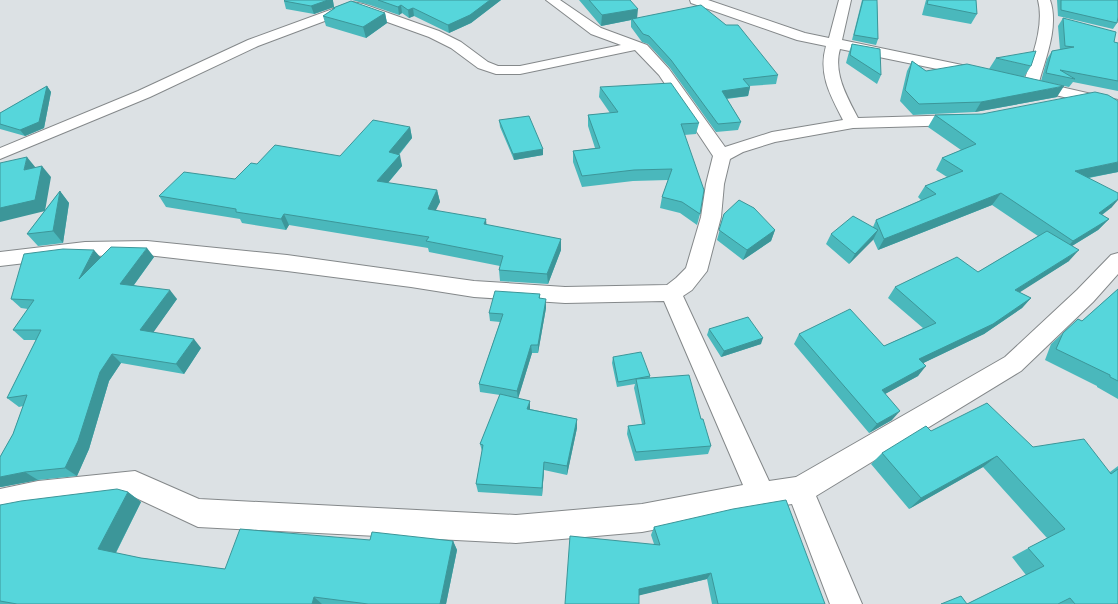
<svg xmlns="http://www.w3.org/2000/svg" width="1118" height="604" font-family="Signika,sans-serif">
<rect width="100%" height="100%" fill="#dce1e4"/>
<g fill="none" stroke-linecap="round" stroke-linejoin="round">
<defs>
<path id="minor" d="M546,0H560L601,28L647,45L669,69L725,147L772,132L843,120C830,95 818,74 826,46L797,40L691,3L690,0H708L805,33L829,38L839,0H851L842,40L986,70L989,73L986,76L981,78L840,49C833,73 847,97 858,118L961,115L967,117L969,120L967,123L961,125L853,128L775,142L743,152L730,159L724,184L721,217L707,271L692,290L683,296L769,481L796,477L1005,357L1077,290L1111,255L1118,253V274L1093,302L1021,371L816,496L862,604H830L792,504L761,509L642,532L516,543L198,527L134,497L38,509L0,517V489L38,481L135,471L199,499L516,515L642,504L743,485L664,301L565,303L474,297L411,287L287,271L147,255L85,256L0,266V252L85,242L147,241L287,255L474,281L565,287L667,285L676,278L686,268L701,217L706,184L713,156L659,75L635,50L520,74H496L478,68L451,48L429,37L354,10L258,46L150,97L0,159V148L138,91L248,40L352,2L363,4L439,31L461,42L488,62L498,66H520L621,45L591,34Z
M1038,0H1050C1059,26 1046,57 1039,82L1118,100V110L1026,88L1023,85C1031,59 1045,27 1038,0Z"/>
</defs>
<use href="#minor" stroke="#84888a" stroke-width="2"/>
<use href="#minor" fill="#fff" fill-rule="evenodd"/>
</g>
<path fill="#4ab8bc" d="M285,0H333V1L334,7L314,14L286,9L284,1Z
M352,0H501L471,23L449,33L414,16L409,18L402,13L399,15L370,5Z
M579,0H630L637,18L778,75L776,84L749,86L750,87L748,96L727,99L741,122L738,130L716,132L670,68L648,44L642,42L631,27V20L601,26Z
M862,0H877L878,39L876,45L852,40Z
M926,0H976L977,14L971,24L922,15Z
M1057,0H1118L1117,23L1113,29L1058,16Z
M333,8L385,13L387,23L366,38L326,26L323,16L333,9Z
M1063,18L1114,42L1118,43V91L1073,82L1069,87L1041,81L1047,59L1052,51L1060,50L1058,26Z
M852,44L881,75L877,84L846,63L849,52Z
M996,58L1031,66L1024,77L1057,97L975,112L913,115L900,101L907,71L912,61L926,71L989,69Z
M47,86L51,92L44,128L25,136L0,129V113Z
M600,87L699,123L696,134L684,135L700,214L697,225L680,213L660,208L662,197L668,180L633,181L582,187L573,162V151L595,148L588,126V115L610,113L599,97Z
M935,115L1118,172L1089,178L1112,207L1102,215L1109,219L1098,230L1072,246L1069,261L1019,292L1031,298L1022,308L984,334L923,363L918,376L885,394L892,420L869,433L794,344L799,334L884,346L923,328L888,298L895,287L978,272L1038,236L992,205L878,250L873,239L849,264L826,244L831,234L873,227L876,220L921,200L918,197L925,186L947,177L936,170L942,158L961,150L928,127Z
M499,120L543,155L514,160L500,127Z
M410,127L412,138L399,155L402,166L388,183L437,190L440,202L435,210L487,225L561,239V250L548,284L500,281L499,270L500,266L429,252L428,248L289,225L286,230L242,223L240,219L166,207L159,196L340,156Z
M60,191L69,203L63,243L38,246L27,234Z
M724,214L775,230L771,241L743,260L717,240Z
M100,257H154L134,285L177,299L153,332L201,348L184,374L121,363L109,381L89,449L77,476L38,480L1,487H0V457L13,434L23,406L19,407L7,398L36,340H24L13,330L28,309L21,308L11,299Z
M1118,289V399L1097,387V386L1045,360L1051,344L1078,319L1082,321Z
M540,294V298L546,308L538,353H532L518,398L530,409L577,419V428L567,475L544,470L542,496L478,492L476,484L482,451L480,444L500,395L480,392L479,384L500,322L490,321L489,313Z
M709,329L761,344L721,357L707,335Z
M613,357L650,376V378L701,419L711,446L708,454L635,461L627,434L628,426L642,424L634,388L635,384L617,387L612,363Z
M931,431L1033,447L1110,472L1118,466V604H967L1026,575L1012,557L1047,538L983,467L909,509L871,464L882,453Z
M128,492L141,502L116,553L141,558L225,569L370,540L453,541L457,550L446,604H0V505Z
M654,527L825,604H712L707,579L639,595L565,604L654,544L651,535Z"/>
<path fill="#3c9699" d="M328,0H333V1L334,7L314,14L311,6Z
M490,0H501L471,23L449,33L448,25Z
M401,5L402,13L399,15L398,7Z
M413,8L414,16L409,18L408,10Z
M638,9L637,19H632L631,20L601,26L602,15Z
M385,13L387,23L366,38L363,27Z
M47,86L51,92L44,128L25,136L20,130Z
M1064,86L1057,97L975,112L981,102Z
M750,87L748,96L720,99L722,91Z
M410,127L412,138L391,163L389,152Z
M543,149V155L514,160L513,154Z
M400,155L402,166L380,192L377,181Z
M27,157L36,168L24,170Z
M1118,162V172L1065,182L1075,171Z
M42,166L51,177L45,211L0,222V208Z
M437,190L440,202L431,220L428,209Z
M60,191L69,203L63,243L53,231Z
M1001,193L992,205L878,250L884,239Z
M1118,199V200L1112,207L1088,225L1099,213Z
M284,214L289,225L286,230L281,219Z
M486,219L487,230L484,224Z
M1109,219L1098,230L1062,252L1073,241Z
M775,230L771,241L743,260L747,250Z
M878,230L873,240L849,264L855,254Z
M561,239V250L548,284L547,274Z
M147,248L154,257L128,293L120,284Z
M94,250L102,259L79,279Z
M1079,250L1069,261L1006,301L1015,290Z
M170,290L177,299L148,340L140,330Z
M1031,298L1022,308L984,334L911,369L919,359Z
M546,299V308L538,353V345Z
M763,338L761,344L721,357L724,351Z
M194,339L201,348L184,374L176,364Z
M531,345L532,353L518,399L517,391Z
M112,354L121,363L109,381L89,449L77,476L65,468L100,372Z
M926,366L918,376L874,400L882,390Z
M530,401V410L527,409Z
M900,411L892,420L869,433L877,424Z
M577,419V428L567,475V466Z
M997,456L983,467L909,509L921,498Z
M544,462V470L542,496V488Z
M25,472L38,480L1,487H0V477Z
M128,492L141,502L113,558L98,549Z
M453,541L457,550L446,604H440Z
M711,573L707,579L637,596L639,589Z
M314,597L322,604H312Z"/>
<path fill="#56d6db" stroke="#3c9699" d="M285,0H328L311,6L284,1Z
M378,0H490L470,15L448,25L413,8L408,10L401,5L398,7Z
M589,0H630L638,9L602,15Z
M863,0H877L878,39L854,35Z
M928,0H976L977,14L927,4Z
M1061,0H1118V17L1117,23L1061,10Z
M351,1L385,13L363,27L323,16L335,8H333Z
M701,5L726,25H738L778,75L743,79L750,87L722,91L741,122L718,124L671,60L649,36L643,34L632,19Z
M1063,18L1116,32L1114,42L1118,43V81L1060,70L1075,79L1046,73L1052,51L1074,47L1065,46Z
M852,44L880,49L881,75L850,55Z
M1036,51L1031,66L996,58Z
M912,61L926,71L967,64L1064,86L981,102L919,104L905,90Z
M671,83L699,123L681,124L704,190L700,214L682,202L662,197L672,169L634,170L582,176L573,151L600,148L588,115L618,112L600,87Z
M47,86L39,122L20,130L0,124V113Z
M1095,92L1108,95L1118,101V162L1075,171L1118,193V199L1099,213L1109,219L1073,241L1001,193L884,239L876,220L936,194L925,186L963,171L942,158L976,144L935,115L982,114Z
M529,116L543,149L513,154L499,120Z
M373,120L410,127L389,152L400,155L377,181L437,190L428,209L486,219L484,224L561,239L547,274L499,270L503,256L426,241L429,237L284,214L281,219L236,212V209L159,196L184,172L235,179L251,163L257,164L275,145L340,156Z
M27,157L24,170L42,166L35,200L0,208V163Z
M60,191L53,231L27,234Z
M739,200L754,208L775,230L747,250L719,230L724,214Z
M853,216L878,230L855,254L831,234Z
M1047,231L1079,250L1015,290L1031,298L993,324L919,359L926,366L882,390L900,411L877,424L799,334L850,309L884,346L936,323L895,287L957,257L978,272Z
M111,247L147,248L120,284L170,290L140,330L194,339L176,364L112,354L100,372L78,441L65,468L25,472L0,477V457L13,434L27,395L7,398L41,330H13L34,300L11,299L24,254L63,249L94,250L79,279Z
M1118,289V381L1110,377V375L1056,349L1063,333L1078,319L1082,321Z
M495,291L540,294L539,298L546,299L538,345H531L517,391L479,384L503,314L489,313Z
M748,317L763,338L724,351L709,329Z
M641,352L650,376L618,382L613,357Z
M689,375L701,419H703L711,446L636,452L628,426L645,424L636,379Z
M500,394L530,401L527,409L577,419L567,466L544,462L542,488L476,484L483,445L480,444Z
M987,403L1033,447L1084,439L1111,474L1118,469V604H1075L1070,598L1058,604H967L1044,566L1028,548L1065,529L997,456L921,498L882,453L926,426L931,431Z
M117,489L128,492L98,549L141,558L225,569L240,529L370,540L372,532L453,541L440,604H368L314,597L312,604H17L0,601V505L21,501Z
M786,500L825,604H718L711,573L639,589V604H565L570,536L660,545L654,527L733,509Z
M961,596L967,604H941Z"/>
</svg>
